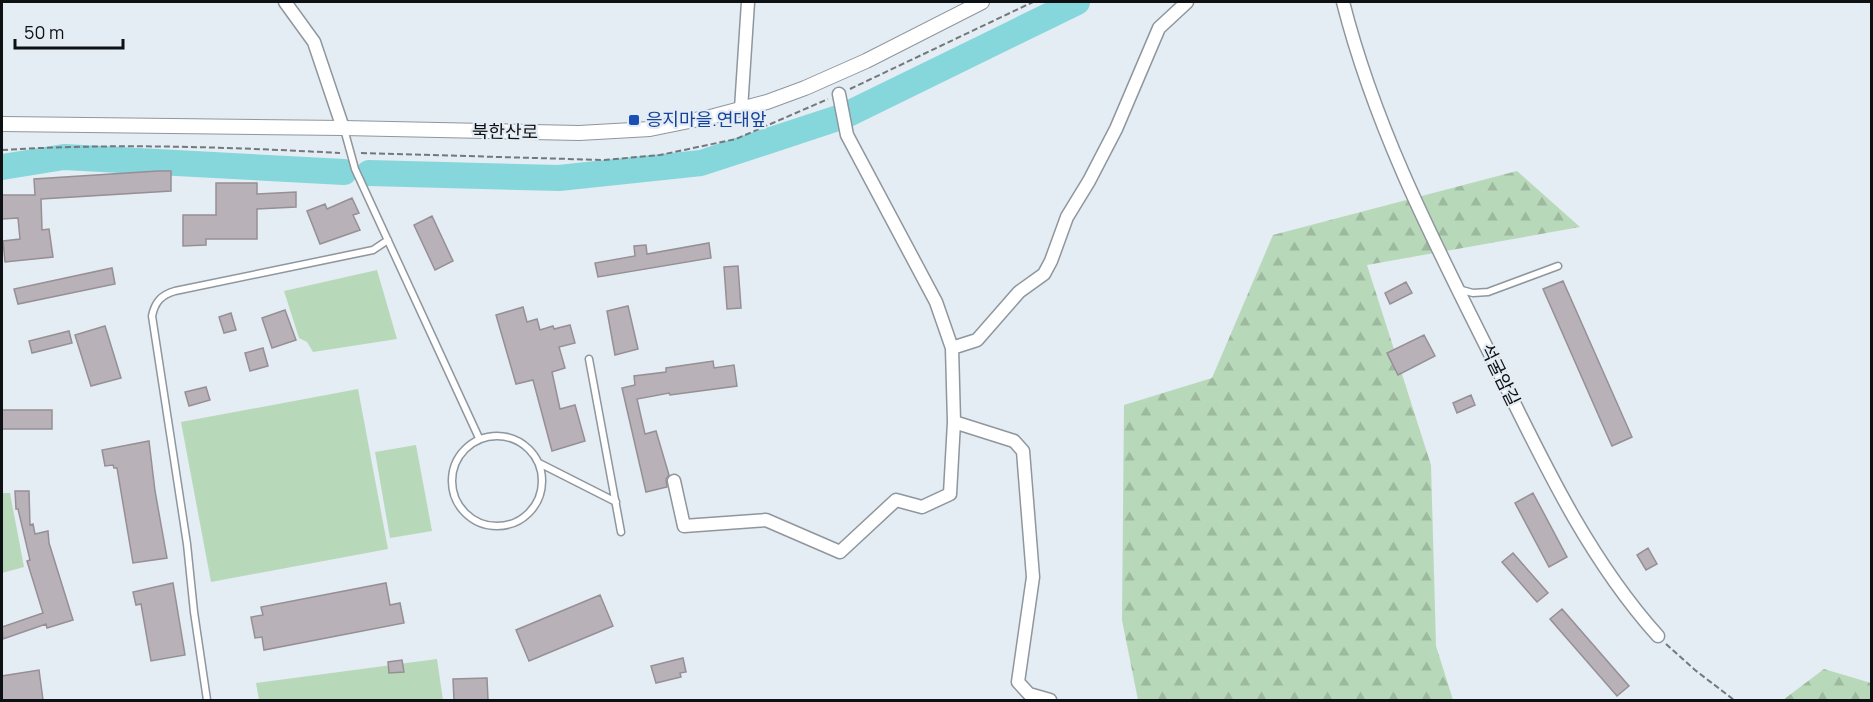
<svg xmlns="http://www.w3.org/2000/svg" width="1873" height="702" font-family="Manrope,'Noto Sans KR',sans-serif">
<defs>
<pattern id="forest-firs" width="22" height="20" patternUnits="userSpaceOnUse" patternTransform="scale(1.5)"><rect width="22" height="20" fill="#b8d9b9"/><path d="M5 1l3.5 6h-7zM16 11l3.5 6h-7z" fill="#9db99e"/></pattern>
</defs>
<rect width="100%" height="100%" fill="#e4ecf4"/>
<path fill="#b8d9b9" d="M377,270L397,339L313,352L307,342L299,338L284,291Z
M358,389L388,549L211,582L181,422Z
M416,445L432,531L390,538L375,452Z
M2,493H10L24,567L2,573Z
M437,659L443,700H259L256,683Z"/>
<path fill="url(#forest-firs)" d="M1517,171L1580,227L1367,265L1431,465L1436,646L1453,700H1138L1122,620L1124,405L1212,378L1273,235Z
M1824,669L1871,683V700H1783Z"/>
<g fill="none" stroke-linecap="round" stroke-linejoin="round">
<path stroke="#86d7db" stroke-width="26" d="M2,167L64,157L344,172
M369,173L559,178L701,163L844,116L1077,2"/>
</g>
<path fill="#b9b1b8" stroke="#968f95" stroke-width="1.5" d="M158,171H171V191L41,199L42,230L49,229L53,257L5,262L3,241L20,239L18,218L2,219V195H35L34,179Z
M216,183H257V194L296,192V207L257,209V239H206V245L183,246V215H216Z
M352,198L359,213L353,215L360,230L320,244L307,211L325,204L327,209Z
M432,216L453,261L435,270L414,225Z
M709,243L711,258L598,277L595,263L635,256L634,246L646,245L647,254Z
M738,266L741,308L727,309L724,267Z
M112,268L115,284L18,304L14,289Z
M1563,281L1632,437L1612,446L1543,289Z
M1406,282L1412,293L1390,304L1385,293Z
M628,306L638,349L615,355L607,311Z
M523,307L527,322L537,319L540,330L553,326L554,329L570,325L575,343L559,347L565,368L552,372L560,409L575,405L585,441L552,451L533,380L516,384L496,315Z
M285,310L296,340L272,348L262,318Z
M231,313L236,330L224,333L219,317Z
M105,326L121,378L91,386L75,335Z
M69,331L72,343L32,353L29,341Z
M1424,335L1435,356L1398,375L1387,353Z
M263,348L268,366L250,371L245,353Z
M713,361L714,368L734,365L737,386L670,395L669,393L637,399L645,434L656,431L669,475L666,479L667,487L646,492L622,388L635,385L634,376L666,372V368Z
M206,387L210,400L189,406L185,392Z
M1471,395L1475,405L1457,413L1453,403Z
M2,410H52V429H2Z
M149,441L155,491L167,558L133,563L117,468H114L113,465L105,466L102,450Z
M15,491H29L30,525L33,524L35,534L48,531L49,543L73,620L47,628L46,624L3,639L2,627L43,613L27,561L30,560L18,509H16Z
M1533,493L1567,557L1549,567L1515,503Z
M1648,548L1657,564L1646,570L1637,555Z
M1513,553L1548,593L1537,602L1502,562Z
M173,583L185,655L151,661L141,604L136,605L133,592Z
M386,583L390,605L400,603L404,623L264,650L262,637L255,638L251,617L263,615L261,607Z
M600,595L613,626L529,661L516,630Z
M1562,609L1629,686L1617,696L1550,619Z
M683,658L686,672L680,673L681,677L656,683L651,666Z
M402,660L404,672L389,673L388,662Z
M39,670L43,700H2V676Z
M487,678L488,700H454L453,679Z"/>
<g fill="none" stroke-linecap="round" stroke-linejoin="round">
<defs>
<path id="service" d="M344,129L355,169L479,438
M1458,289L1473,293L1488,292L1558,266
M589,359L621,532
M452 481a45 45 0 1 1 90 0a45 45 0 1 1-90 0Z
M539,463L616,502
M207,700L194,612L187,544L152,316C155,302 161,295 175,291L373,250L388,240"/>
<path id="minor" d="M285,2L314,42L343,128
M1343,2C1375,128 1433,240 1491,356C1539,453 1585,555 1658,636
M839,94L847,135L936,302L952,348L977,340L1019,292L1044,274L1051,261L1067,217L1089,181L1116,129L1159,28L1187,2
M741,109L748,2
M952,348L954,422L1014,441L1023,451L1033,577L1018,682L1029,694L1050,700
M674,481L684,526L766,520L840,552L896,500L922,507L950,494L954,422"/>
<path id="tertiary" d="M2,124L343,128L579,133L650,129L714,116L767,102L805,88L866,61L982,2"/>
</defs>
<use href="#service" stroke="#8f969d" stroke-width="9"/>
<use href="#minor" stroke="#8f969d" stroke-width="15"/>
<use href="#tertiary" stroke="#8f969d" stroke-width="16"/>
<path stroke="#73787d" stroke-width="2" stroke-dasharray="6 3" stroke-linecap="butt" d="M850,89L1033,2
M2,150C114,143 228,147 340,153
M361,153L604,160L660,155L736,139L828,99
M1666,644L1695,670L1734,700"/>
<use href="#service" stroke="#fff" stroke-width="6"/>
<use href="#minor" stroke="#fff" stroke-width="12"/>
<use href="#tertiary" stroke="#fff" stroke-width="14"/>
</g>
<rect fill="#1a4fb4" stroke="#e4ecf4" stroke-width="2" x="628" y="114" width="12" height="12" rx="3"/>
<g text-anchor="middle" stroke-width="4.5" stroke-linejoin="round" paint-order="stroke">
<g font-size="18" fill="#164399" stroke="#e4ecf4" text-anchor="start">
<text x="646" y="126">응지마을.연대앞</text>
</g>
<g font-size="18" fill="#0e1113" stroke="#e4ecf4">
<text transform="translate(505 132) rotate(1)" y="6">북한산로</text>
<text transform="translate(1500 375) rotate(64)" y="6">석굴암길</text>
</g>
</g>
<rect width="1873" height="702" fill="none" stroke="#0e1113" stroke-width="6"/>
<path d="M15 39v9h108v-9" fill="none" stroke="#0e1113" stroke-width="3"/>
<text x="24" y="39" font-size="18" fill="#0e1113" stroke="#e4ecf4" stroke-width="4.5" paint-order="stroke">50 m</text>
</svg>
